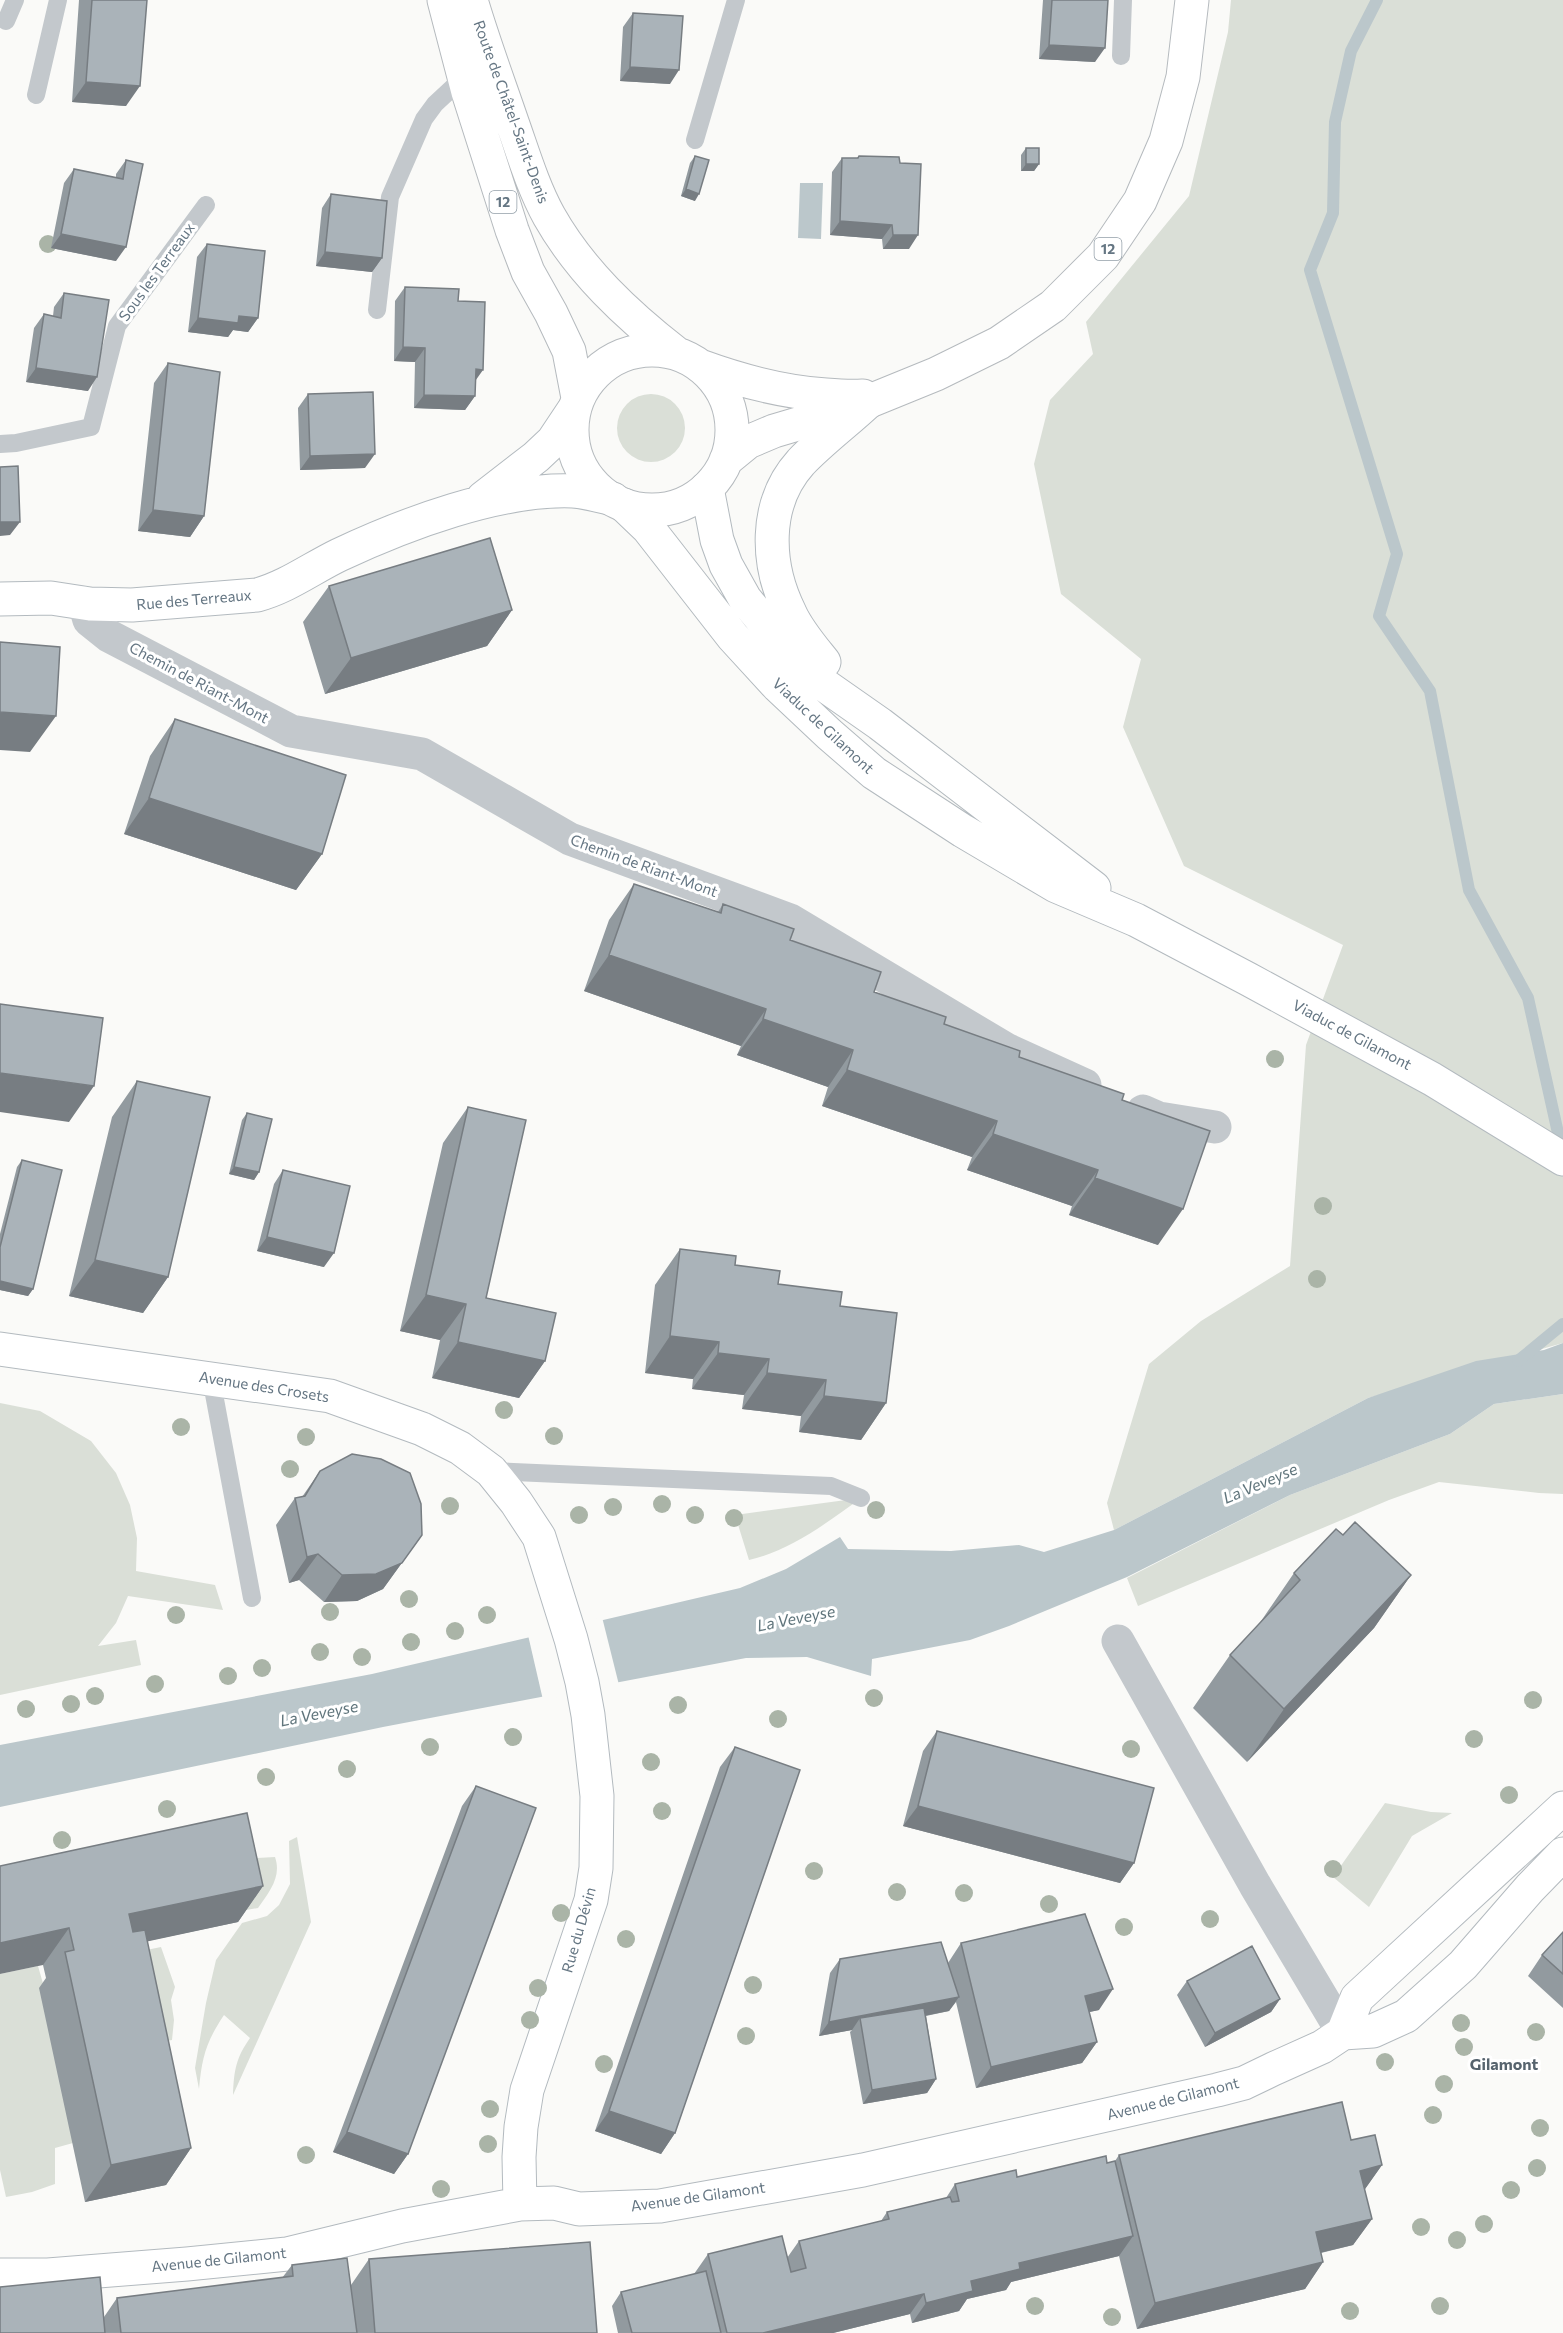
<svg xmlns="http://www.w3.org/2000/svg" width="1563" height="2333" font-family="Commissioner,sans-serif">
<rect width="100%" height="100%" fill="#fafaf8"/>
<path fill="#dadfd7" d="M1231,0H1563V1343L1368,1398L1114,1530L1107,1503L1149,1364L1201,1321L1290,1266L1306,1045L1343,945L1184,866L1123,727L1141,659L1061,594L1034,464L1050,400L1093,354L1086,322L1189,196L1228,32Z
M617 428a34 34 0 1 1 68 0a34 34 0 1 1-68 0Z
M1563,1394V1494L1539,1493L1439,1482L1389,1500L1138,1606L1127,1578L1290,1495L1450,1434L1494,1404Z
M0,1403L40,1411L91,1441L116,1473L130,1505L137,1538L136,1571L215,1585L223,1610L128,1596L116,1623L98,1646L136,1640L141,1665L0,1695Z
M861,1498C828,1522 790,1551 749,1560L735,1515Z
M1385,1803L1431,1812L1452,1813L1412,1836L1369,1907L1333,1877Z
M297,1837L311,1922L233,2095C234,2070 236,2058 250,2038L224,2015C206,2042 202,2057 199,2089L195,2068L206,2003L216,1960L242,1923L267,1916L279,1905L290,1884L289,1841Z
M275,1857C282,1877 269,1892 258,1908L235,1912L225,1866L257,1858Z
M161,1947L175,1987L171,2000L174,2020L172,2040L144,2045L122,1955Z
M38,1966L44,1987L73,2143L55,2148V2184L32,2192L6,2197L0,2170V1974Z"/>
<path fill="#bbc7cb" d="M800,183H823L821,239L798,238Z
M1563,1343V1394L1494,1404L1450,1434L1290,1495L1127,1577L1009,1626L970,1640L872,1659L871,1676L807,1657L746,1658L383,1727L0,1807V1745L372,1674L740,1588L786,1569L840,1537L848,1549L951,1551L1019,1545L1044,1552L1114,1530L1368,1398L1476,1361L1544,1350Z"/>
<path fill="#fafaf8" d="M602,1617L619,1685L543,1700L528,1635Z"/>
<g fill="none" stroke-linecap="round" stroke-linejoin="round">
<path stroke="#bbc7cb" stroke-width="12" d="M1377,0L1351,51L1335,122L1333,213L1310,270L1397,554L1379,616L1430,691L1469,890L1528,998L1562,1151
M1518,1361L1563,1324"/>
<defs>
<path id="secondary" d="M707,488L717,540L726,565L745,599L777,638L820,682L880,724L1094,888
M483,498L536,457L553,441L573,411
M624,505L648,528L733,637L778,686L829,734L874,773L963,831L1056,886L1136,920L1248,979L1432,1079L1563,1159
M0,599L51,598L90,604L132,605L257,595C287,587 312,568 339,555C405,524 500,488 573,491C587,492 600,496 613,499
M824,662C812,647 798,631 790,613C766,565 763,504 801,462C822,440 848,421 870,400
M0,1349L330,1396L422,1429L460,1448L491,1471L516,1502L539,1537L571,1639L582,1682L588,1715L597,1796L596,1868L591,1900L527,2090L521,2127L519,2157L520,2204
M1343,2033L1357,1998L1563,1808
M0,2275H48L187,2264L287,2254L402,2226L520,2204L554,2203L579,2209L660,2206L863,2170L1217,2090L1244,2083L1273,2069L1322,2047L1343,2033L1373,2031L1406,2016L1463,1965L1530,1888L1563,1854"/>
<path id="primary" d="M444,0L468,92L512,230L528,272L551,313L569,351L578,398
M471,0C483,41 498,81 512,122C523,153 533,187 549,216C580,271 627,315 676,353
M572 430a80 80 0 1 1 160 0a80 80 0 1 1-160 0Z
M700,366C741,381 781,392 826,395C838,396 851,397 863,396
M726,460L748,442L774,431L855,407L936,374L999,343L1053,306L1103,256L1140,201L1166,141L1183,77L1192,0"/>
</defs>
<use href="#secondary" stroke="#b3babf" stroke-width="35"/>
<use href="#primary" stroke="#b5babe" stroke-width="35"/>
<path stroke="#c3c8cc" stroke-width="18" d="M6,21L15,0
M1121,56L1123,0
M36,95L58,0
M695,140L736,0
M377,310L390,197L424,119L435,104L464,77
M0,444L16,443L91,427L117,326L206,205
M211,1378L252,1598
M491,1471L831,1486L861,1498"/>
<path stroke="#c3c8cc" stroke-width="33" d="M84,603L89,620L109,636L291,731L422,754L570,839L790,920L1006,1049L1085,1085
M1143,1111L1159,1118L1215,1127
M1118,1641L1255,1885L1343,2033"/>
<use href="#secondary" stroke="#fff" stroke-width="33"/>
<use href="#primary" stroke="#fff" stroke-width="33"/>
</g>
<g fill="#aab4a7">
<circle cx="48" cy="244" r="9"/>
<circle cx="1275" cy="1059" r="9"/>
<circle cx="1323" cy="1206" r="9"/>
<circle cx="1317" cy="1279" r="9"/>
<circle cx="504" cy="1410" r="9"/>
<circle cx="181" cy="1427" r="9"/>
<circle cx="554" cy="1436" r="9"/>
<circle cx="306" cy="1437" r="9"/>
<circle cx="290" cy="1469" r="9"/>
<circle cx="662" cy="1504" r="9"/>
<circle cx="450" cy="1506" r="9"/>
<circle cx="613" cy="1507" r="9"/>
<circle cx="876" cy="1510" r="9"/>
<circle cx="579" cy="1515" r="9"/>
<circle cx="695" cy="1515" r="9"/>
<circle cx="734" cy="1518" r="9"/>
<circle cx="409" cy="1599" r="9"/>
<circle cx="330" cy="1612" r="9"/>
<circle cx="176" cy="1615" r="9"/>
<circle cx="487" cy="1615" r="9"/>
<circle cx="455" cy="1631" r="9"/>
<circle cx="411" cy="1642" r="9"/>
<circle cx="320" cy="1652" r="9"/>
<circle cx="362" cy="1657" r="9"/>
<circle cx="262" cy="1668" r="9"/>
<circle cx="228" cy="1676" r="9"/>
<circle cx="155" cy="1684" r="9"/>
<circle cx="95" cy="1696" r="9"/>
<circle cx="874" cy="1698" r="9"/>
<circle cx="1533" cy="1700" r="9"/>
<circle cx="71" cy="1704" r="9"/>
<circle cx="678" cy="1705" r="9"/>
<circle cx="26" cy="1709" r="9"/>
<circle cx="778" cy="1719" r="9"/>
<circle cx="513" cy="1737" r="9"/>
<circle cx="1474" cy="1739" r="9"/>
<circle cx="430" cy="1747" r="9"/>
<circle cx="1131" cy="1749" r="9"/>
<circle cx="651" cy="1762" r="9"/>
<circle cx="347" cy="1769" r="9"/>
<circle cx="266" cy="1777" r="9"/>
<circle cx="1509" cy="1795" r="9"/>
<circle cx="167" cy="1809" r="9"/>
<circle cx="662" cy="1811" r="9"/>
<circle cx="62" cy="1840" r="9"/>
<circle cx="1333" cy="1869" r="9"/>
<circle cx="814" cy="1871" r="9"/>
<circle cx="897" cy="1892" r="9"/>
<circle cx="964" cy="1893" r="9"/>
<circle cx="1049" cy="1904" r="9"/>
<circle cx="561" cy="1913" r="9"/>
<circle cx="1210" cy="1919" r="9"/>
<circle cx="1124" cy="1927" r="9"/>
<circle cx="626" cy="1939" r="9"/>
<circle cx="753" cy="1985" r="9"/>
<circle cx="538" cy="1988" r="9"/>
<circle cx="530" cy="2020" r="9"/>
<circle cx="1461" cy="2023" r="9"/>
<circle cx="1536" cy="2032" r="9"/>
<circle cx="746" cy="2036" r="9"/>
<circle cx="1464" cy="2047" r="9"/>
<circle cx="1385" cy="2062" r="9"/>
<circle cx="604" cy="2064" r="9"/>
<circle cx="1444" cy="2084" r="9"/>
<circle cx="490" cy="2109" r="9"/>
<circle cx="1433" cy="2115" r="9"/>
<circle cx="1540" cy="2128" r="9"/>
<circle cx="488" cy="2144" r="9"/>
<circle cx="306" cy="2155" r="9"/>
<circle cx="1537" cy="2168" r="9"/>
<circle cx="441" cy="2189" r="9"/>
<circle cx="1511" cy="2190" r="9"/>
<circle cx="1484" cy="2224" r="9"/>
<circle cx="1421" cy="2227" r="9"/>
<circle cx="1457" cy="2240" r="9"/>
<circle cx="1035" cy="2306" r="9"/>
<circle cx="1440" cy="2306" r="9"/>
<circle cx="1350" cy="2311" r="9"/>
<circle cx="1112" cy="2317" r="9"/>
</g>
<path fill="#929a9f" d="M79,0H147L126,106L72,102Z
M1043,0H1108L1095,62L1039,59Z
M633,13L670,84L620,81L623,27Z
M1026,148L1039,164L1034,171H1021V155Z
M695,156V201L681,196L690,163Z
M859,156L909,249H883L882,239L830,235L832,172L842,158H857Z
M126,160L116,261L51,248L64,183L74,169L116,178V174Z
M331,194L382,258L372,272L316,266L322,208Z
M207,244L258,318L248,332L233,330L228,337L188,332L197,257Z
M405,287L458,301L475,381V396L465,410L414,408L415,362L394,361L395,301Z
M64,293L88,391L26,382L34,328L44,314L53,316L54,307Z
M168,363L204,516L190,537L138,531L154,383Z
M308,394L365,468L300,470L298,408Z
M329,586L512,610L487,646L325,694L303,622Z
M175,719L322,854L296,890L124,834L150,756Z
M634,884L718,912L723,904L790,940L874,992L1019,1057L1122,1100L1158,1245L1069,1215L1072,1206L967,1170L972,1157L822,1106L828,1087L737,1055L741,1046L584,991L609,920Z
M137,1081L168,1277L143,1313L69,1296L112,1117Z
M468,1107L486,1298L545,1361L519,1398L432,1378L440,1340L400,1331L443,1143Z
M247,1113L259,1172L254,1180L229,1174L242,1120Z
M22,1160L33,1289L28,1296L0,1290V1234L17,1167Z
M283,1170L324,1267L257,1251L274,1184Z
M680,1249L735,1265L778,1284L840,1306L886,1403L861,1440L799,1432L801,1416L742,1409L744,1395L692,1389L693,1379L645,1373L655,1285Z
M320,1471L422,1535L383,1589L357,1601L324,1602L299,1580L289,1583L276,1525L295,1498L302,1497Z
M1343,1535L1411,1575L1374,1628L1247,1762L1193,1708L1230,1655L1257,1627L1294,1573Z
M937,1731L1134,1863L1120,1883L903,1826L923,1751Z
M735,1747L675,2133L661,2154L595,2131L720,1767Z
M476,1786L408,2154L394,2174L333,2152L462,1806Z
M0,1866L263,1886L238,1922L147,1941L191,2148L166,2185L85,2202L39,1988L46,1978L43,1965Z
M1563,1932V2008L1528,1976L1542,1955Z
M961,1943L1099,2010L1089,2012L1097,2042L1082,2063L976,2088L956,2002L949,2011L926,2016L936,2079L927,2093L863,2104L850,2032L852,2030L819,2036L830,1973L840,1959L948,1963Z
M1187,1981L1280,1999L1271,2012L1205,2047L1177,1995Z
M1351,2140L1382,2165L1364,2190L1372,2219L1353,2245L1321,2253L1323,2262L1305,2289L1137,2329L1119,2256L1011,2282L1006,2290L967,2299L959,2311L912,2323L910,2314L833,2333H618L612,2306L621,2292L694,2274L708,2254L787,2258L799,2241L881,2221L887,2212L946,2198L955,2184L1017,2177L1107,2163L1115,2161L1119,2155Z
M369,2259L597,2333H0L104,2317L117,2298L282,2278L292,2265L351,2285Z"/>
<path fill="#777d82" d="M1049,45L1105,48L1095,62L1039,59Z
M630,67L679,70L670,84L620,81Z
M86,82L140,86L126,106L72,102Z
M1026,164H1039L1034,171H1021Z
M686,189L699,194L695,201L681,196Z
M840,221L892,225L882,239L830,235Z
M61,234L126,247L116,261L51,248Z
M893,235H918L909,249H883Z
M325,252L382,258L372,272L316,266Z
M239,316L258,318L248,332L233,330L228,337L188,332L198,318Z
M403,347L425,348L415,362L394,361Z
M36,368L97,377L88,391L26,382Z
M476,369L483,370L473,384Z
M424,395L475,396L465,410L414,408Z
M375,454L365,468L300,470L310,456Z
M153,510L204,516L190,537L138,531Z
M0,522H20L10,535L0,536Z
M512,610L487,646L325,694L351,658Z
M0,712L56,716L30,752L0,750Z
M149,798L322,854L296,890L124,834Z
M609,955L766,1009L741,1046L584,991Z
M763,1019L853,1050L828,1087L737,1055Z
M847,1070L997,1121L972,1157L822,1106Z
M0,1073L94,1086L69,1122L0,1112Z
M993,1134L1098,1170L1072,1206L967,1170Z
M234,1167L259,1172L254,1180L229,1174Z
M1095,1178L1183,1209L1158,1245L1069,1215Z
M267,1237L334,1253L324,1267L257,1251Z
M95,1260L168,1277L143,1313L69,1296Z
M0,1281L33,1289L28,1296L0,1290Z
M426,1295L466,1304L440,1340L400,1331Z
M670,1336L719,1342L693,1379L645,1373Z
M458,1342L545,1361L519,1398L432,1378Z
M718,1353L769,1359L744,1395L692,1389Z
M767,1373L826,1380L801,1416L742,1409Z
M824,1396L886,1403L861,1440L799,1432Z
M422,1535L383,1589L357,1601L324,1602L342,1575Z
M318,1554L299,1580L289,1583L307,1557Z
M1411,1575L1374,1628L1247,1762L1284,1709Z
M918,1806L1134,1863L1120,1883L903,1826Z
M263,1886L238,1922L103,1951L129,1914Z
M69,1928L43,1965L0,1974V1943Z
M1113,1989L1099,2010L1071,2016L1085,1996Z
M959,1997L949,2011L862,2028L860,2018L852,2030L819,2036L829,2022Z
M1280,1999L1271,2012L1205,2047L1215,2033Z
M1097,2042L1082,2063L976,2088L991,2067Z
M936,2079L927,2093L863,2104L872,2090Z
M609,2111L675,2133L661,2154L595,2131Z
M347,2132L408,2154L394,2174L333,2152Z
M191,2148L166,2185L85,2202L111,2165Z
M1382,2165L1363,2192L1360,2171Z
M1372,2219L1353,2245L1298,2258L1316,2232Z
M1133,2236L1119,2256L1011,2282L1006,2290L967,2299L959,2311L912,2323L926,2303L971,2281L1019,2263Z
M1323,2262L1305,2289L1137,2329L1155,2303Z
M924,2294L910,2314L833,2333H763Z"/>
<path fill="#aab3b9" stroke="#777d82" stroke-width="1.5" d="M92,0H147L140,86L86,82Z
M1052,0H1108L1105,48L1049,45Z
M633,13L683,16L679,70L630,67Z
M1026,148H1039V164H1026Z
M695,156L709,160L699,194L686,189Z
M859,156L899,157L900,163L921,164L918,235H893L892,225L840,221L842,158H858Z
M126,160L143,164L126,247L61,234L74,169L123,179Z
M331,194L387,201L382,258L325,252Z
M207,244L265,251L258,318L239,316L238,323L198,318Z
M405,287L459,289L458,301L485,302L483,370L476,369L475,396L424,395L425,348L403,347Z
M64,293L109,300L97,377L36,368L44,314L61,318Z
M168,363L220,372L204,516L153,510Z
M373,392L375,454L310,456L308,394Z
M18,466L20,522H0V467Z
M490,538L512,610L351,658L329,586Z
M0,642L60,647L56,716L0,712Z
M175,719L346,775L322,854L149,798Z
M634,884L721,913L723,904L794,929L790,940L881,972L874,992L946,1017L944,1024L1020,1051L1019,1057L1124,1094L1122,1100L1210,1131L1183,1209L1095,1178L1098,1170L993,1134L997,1121L847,1070L853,1050L763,1019L766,1009L609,955Z
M0,1004L103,1018L94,1086L0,1073Z
M137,1081L210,1097L168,1277L95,1260Z
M468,1107L526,1120L486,1298L556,1313L545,1361L458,1342L466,1304L426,1295Z
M247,1113L272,1119L259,1172L234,1167Z
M22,1160L62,1170L33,1289L0,1281V1247Z
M283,1170L350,1186L334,1253L267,1237Z
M680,1249L736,1256L735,1265L780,1271L778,1284L842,1292L840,1306L897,1313L886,1403L824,1396L826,1380L767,1373L769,1359L718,1353L719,1342L670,1336Z
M352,1454L381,1459L410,1473L421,1504L422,1535L402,1563L376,1574L342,1575L318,1554L307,1557L295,1498L305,1496L320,1471Z
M1355,1522L1411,1575L1284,1709L1230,1655L1300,1580L1294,1573L1336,1529L1343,1535Z
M937,1731L1154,1788L1134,1863L918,1806Z
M735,1747L800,1770L675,2133L609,2111Z
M476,1786L536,1808L408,2154L347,2132Z
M247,1813L263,1886L129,1914L133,1932L145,1930L191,2148L111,2165L65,1952L74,1950L69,1928L0,1943V1866Z
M1085,1914L1113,1989L1085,1996L1097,2042L991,2067L961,1943Z
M1563,1932V1974L1542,1955Z
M941,1942L959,1997L829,2022L840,1959Z
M1252,1946L1280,1999L1215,2033L1187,1981Z
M924,2008L936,2079L872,2090L860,2018Z
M1342,2102L1351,2140L1375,2135L1382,2165L1360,2171L1372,2219L1316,2232L1323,2262L1155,2303L1119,2155Z
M1106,2156L1107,2163L1115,2161L1133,2236L1019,2263L1020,2269L971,2281L973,2291L926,2303L924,2294L763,2333H727L708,2254L782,2236L791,2272L806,2268L799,2241L889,2219L887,2212L950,2197L952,2202L959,2201L955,2184L1016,2170L1017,2177Z
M590,2242L597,2333H375L369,2259Z
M347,2258L357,2333H121L117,2298L293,2276L292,2265Z
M706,2271L721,2333H632L621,2292Z
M100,2277L105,2333H0V2287Z"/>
<g text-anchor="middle" stroke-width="6" stroke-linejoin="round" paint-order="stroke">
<g fill="#fff" stroke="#939fa8" stroke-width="1.5">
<rect x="489.5" y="191" width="27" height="22" rx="4.5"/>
<rect x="1094.5" y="238" width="27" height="22" rx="4.5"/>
</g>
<g font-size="14" font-weight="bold" fill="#657683">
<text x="503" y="207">12</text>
<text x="1108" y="254">12</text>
</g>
<g font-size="15" fill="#657683" stroke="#fff">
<text transform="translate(511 112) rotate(70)" y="5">Route de Châtel-Saint-Denis</text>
<text transform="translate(157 272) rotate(-54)" y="5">Sous les Terreaux</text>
<text transform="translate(194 600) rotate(-5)" y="5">Rue des Terreaux</text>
<text transform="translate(199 683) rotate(28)" y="5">Chemin de Riant-Mont</text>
<text transform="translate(823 726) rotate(43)" y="5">Viaduc de Gilamont</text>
<text transform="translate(644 866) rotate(20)" y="5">Chemin de Riant-Mont</text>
<text transform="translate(1352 1035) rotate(28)" y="5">Viaduc de Gilamont</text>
<text transform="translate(264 1387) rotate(9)" y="5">Avenue des Crosets</text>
<text transform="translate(579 1930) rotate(-74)" y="5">Rue du Dévin</text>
<text transform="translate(1173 2099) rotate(-14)" y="5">Avenue de Gilamont</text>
<text transform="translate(698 2197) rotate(-8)" y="5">Avenue de Gilamont</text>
<text transform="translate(219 2260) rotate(-6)" y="5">Avenue de Gilamont</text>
</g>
<g font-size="16" font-style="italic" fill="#60757c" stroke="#fff">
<text transform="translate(1260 1483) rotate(-23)" y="6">La Veveyse</text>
<text transform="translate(796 1618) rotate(-11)" y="6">La Veveyse</text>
<text transform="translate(319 1713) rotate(-11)" y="6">La Veveyse</text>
</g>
<g font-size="16" font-weight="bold" fill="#57646e" stroke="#fff">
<text x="1504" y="2070">Gilamont</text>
</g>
</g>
</svg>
